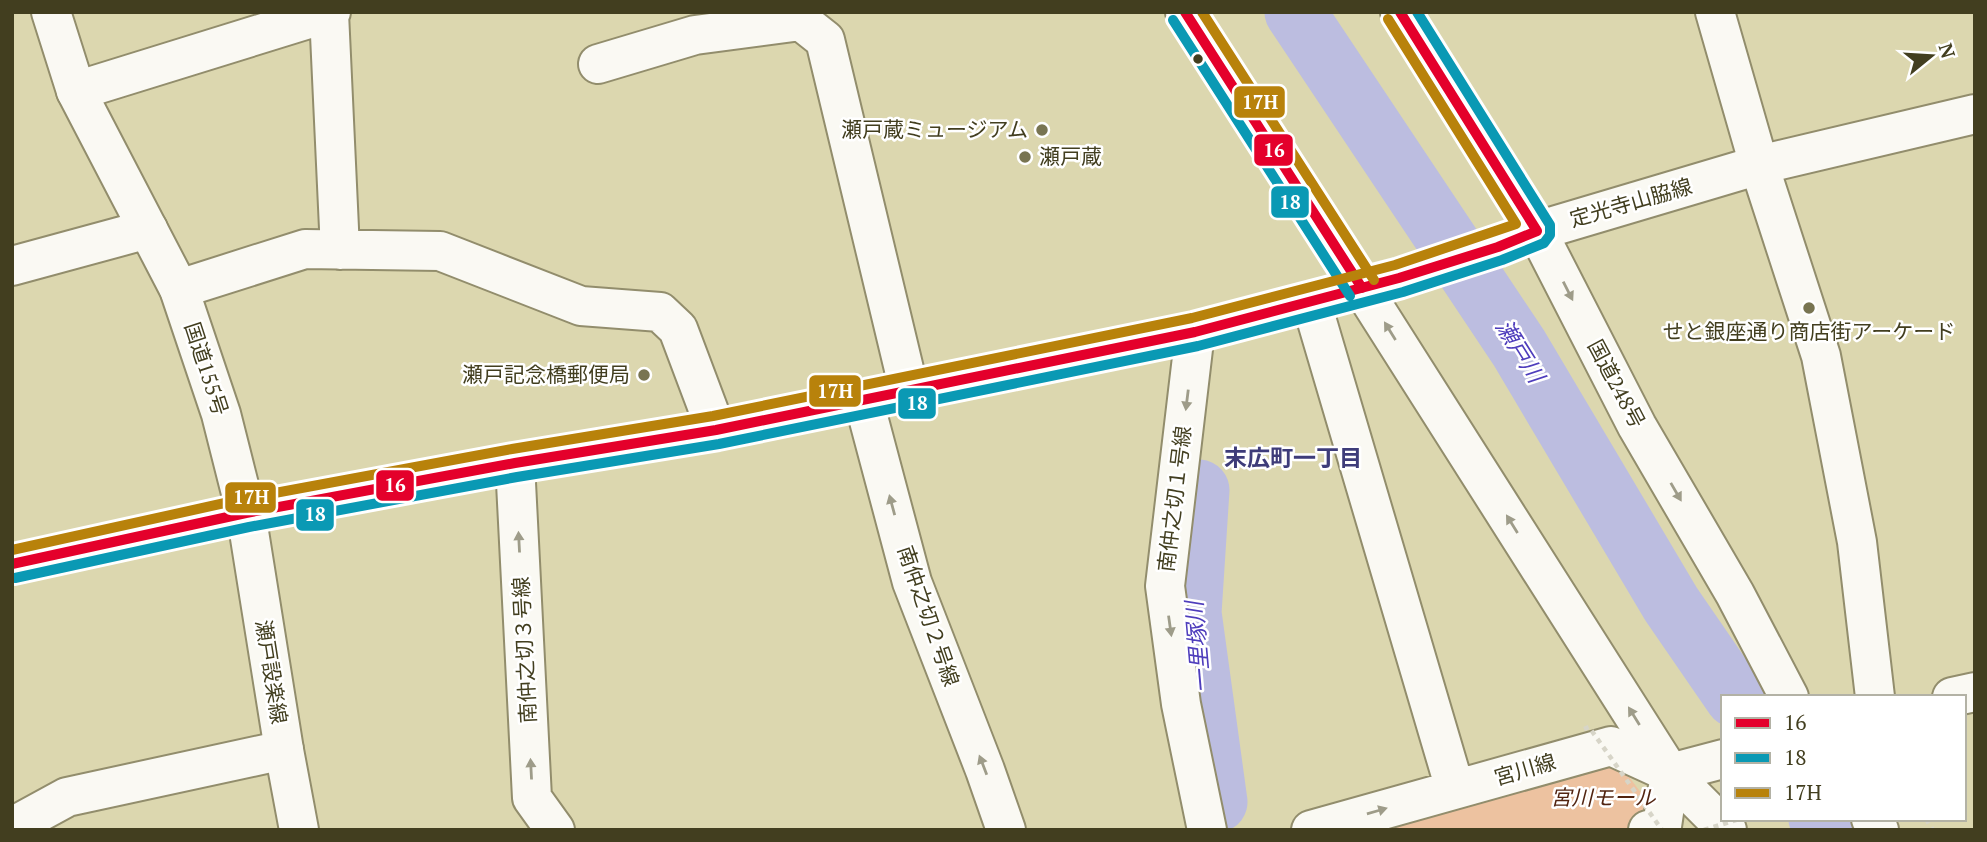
<svg xmlns="http://www.w3.org/2000/svg" width="1987" height="842" font-family="'PT Serif','Noto Sans JP',serif">
<rect width="100%" height="100%" fill="#dcd7af"/>
<path fill="#edc2a0" d="M1617,761L1664,823L1639,830H1353Z"/>
<g fill="none" stroke-linecap="round" stroke-linejoin="round">
<path stroke="#bcbde0" stroke-width="61" d="M1295,12L1519,348L1671,604L1735,697
M1199,490L1191,613L1217,802
M1819,819L1826,830"/>
<defs>
<path id="minor" d="M1715,12L1759,165L1821,356L1857,542L1875,697
M329,13L340,250
M598,64L695,35L801,21L825,40L909,390
M76,91L331,12
M12,266L148,229
M179,289L305,249L440,251L581,306L660,312L678,329L716,430
M1311,301L1455,789
M1195,332L1165,586L1181,704L1207,830
M863,398L912,582L985,770L1006,830
M515,463L532,798L555,830
M1952,697L1975,692
M1670,773L1723,759
M12,827L67,797L284,750
M1311,830L1611,746L1670,773
M1648,830L1662,826L1670,773"/>
<path id="major" d="M1185,12L1362,288
M1400,12L1537,231L1759,165L1975,114
M246,513L284,750L299,830"/>
<path id="highway" d="M51,12L76,91L179,289L221,414L246,513
M1362,288L1670,773L1727,830
M12,564L246,513L515,463L716,430L1195,332L1399,278L1498,247L1537,231L1637,426L1735,594L1789,697
M1871,819L1879,830"/>
</defs>
<use href="#minor" stroke="#928d6c" stroke-width="42"/>
<use href="#major" stroke="#928d6c" stroke-width="42"/>
<use href="#highway" stroke="#928d6c" stroke-width="42"/>
<path stroke="#d7d5c8" stroke-width="4.5" stroke-dasharray="5 5" stroke-linecap="butt" d="M1926,819L1933,830"/>
<use href="#minor" stroke="#faf9f3" stroke-width="38"/>
<use href="#major" stroke="#faf9f3" stroke-width="38"/>
<use href="#highway" stroke="#faf9f3" stroke-width="38"/>
<path stroke="#d7d5c8" stroke-width="4.5" stroke-dasharray="5 5" stroke-linecap="butt" d="M1584,729L1589,727L1662,830
M1704,830L1739,819"/>
<defs>
<path id="bus-1" d="M1185,12L1362,288
M1400,12L1537,231
M12,564L246,513L515,463L716,430L1195,332L1399,278L1498,247L1537,231"/>
<path id="bus-2" d="M1173,20L1350,296
M15,578L249,527L517,477L719,444L1198,346L1403,292L1502,260L1544,243L1550,235V225L1417,12"/>
<path id="bus-3" d="M1202,12L1374,280
M12,550L243,499L512,449L713,416L1192,318L1395,265L1516,224L1388,19"/>
</defs>
<use href="#bus-1" stroke="#fff" stroke-width="16"/>
<use href="#bus-2" stroke="#fff" stroke-width="16"/>
<use href="#bus-3" stroke="#fff" stroke-width="16"/>
<use href="#bus-1" stroke="#e4002b" stroke-width="10"/>
<use href="#bus-2" stroke="#0a99b4" stroke-width="10"/>
<use href="#bus-3" stroke="#b8820b" stroke-width="10"/>
</g>
<defs><path id="oneway-solid" d="M-6-.8H1V-3.2L6.5 0L1 3.2V.8H-6Z" transform="scale(1.75)"/></defs>
<g fill="#9e9c89">
<use href="#oneway-solid" transform="translate(1568 291) rotate(63)"/>
<use href="#oneway-solid" transform="translate(1390 331) rotate(-122)"/>
<use href="#oneway-solid" transform="translate(1187 400) rotate(97)"/>
<use href="#oneway-solid" transform="translate(1676 492) rotate(60)"/>
<use href="#oneway-solid" transform="translate(892 505) rotate(-105)"/>
<use href="#oneway-solid" transform="translate(1512 524) rotate(-122)"/>
<use href="#oneway-solid" transform="translate(519 542) rotate(-93)"/>
<use href="#oneway-solid" transform="translate(1170 626) rotate(82)"/>
<use href="#oneway-solid" transform="translate(1634 716) rotate(-122)"/>
<use href="#oneway-solid" transform="translate(983 765) rotate(-111)"/>
<use href="#oneway-solid" transform="translate(531 769) rotate(-93)"/>
<use href="#oneway-solid" transform="translate(1377 811) rotate(-16)"/>
</g>
<circle fill="#423e1f" stroke="#fff" stroke-width="2.5" cx="1198" cy="59" r="6"/>
<g fill="#787451" stroke="#fff" stroke-width="2.5">
<circle cx="1042" cy="130" r="7"/>
<circle cx="1025" cy="157" r="7"/>
<circle cx="1809" cy="308" r="7"/>
<circle cx="644" cy="375" r="7"/>
</g>
<g text-anchor="middle" stroke-width="5" stroke-linejoin="round" paint-order="stroke">
<g font-size="21" fill="#423e1f" stroke="#fff" text-anchor="end">
<text x="1028" y="137">瀬戸蔵ミュージアム</text>
<text x="1039" y="164" text-anchor="start">瀬戸蔵</text>
<text x="1809" y="339" text-anchor="middle">せと銀座通り商店街アーケード</text>
<text x="630" y="382">瀬戸記念橋郵便局</text>
</g>
<g font-size="21" fill="#423e1f" stroke="#fff">
<text transform="translate(1631 203) rotate(-16)" y="7">定光寺山脇線</text>
<text transform="translate(206 369) rotate(72)" y="7">国道155号</text>
<text transform="translate(1616 384) rotate(62)" y="7">国道248号</text>
<text transform="translate(1175 499) rotate(-83)" y="7">南仲之切１号線</text>
<text transform="translate(928 616) rotate(71)" y="7">南仲之切２号線</text>
<text transform="translate(525 650) rotate(-93)" y="7">南仲之切３号線</text>
<text transform="translate(271 672) rotate(81)" y="7">瀬戸設楽線</text>
<text transform="translate(1525 770) rotate(-16)" y="7">宮川線</text>
</g>
<g font-size="21" font-style="italic" fill="#522410" stroke="#fff">
<text x="1603" y="805">宮川モール</text>
</g>
<g font-size="23" font-style="italic" fill="#4e3dbc" stroke="#fff">
<text transform="translate(1520 351) rotate(58)" y="8">瀬戸川</text>
<text transform="translate(1198 647) rotate(-95)" y="8">一里塚川</text>
</g>
<g font-size="23" font-weight="bold" fill="#3e3c79" stroke="#fff">
<text x="1293" y="466">末広町一丁目</text>
</g>
</g>
<g stroke="#fff" stroke-width="2.5">
<rect x="1233" y="85" width="53" height="34" rx="7" fill="#b8820b"/>
<rect x="1253" y="133" width="41" height="34" rx="7" fill="#e4002b"/>
<rect x="1270" y="185" width="40" height="34" rx="7" fill="#0a99b4"/>
<rect x="808" y="374" width="54" height="34" rx="7" fill="#b8820b"/>
<rect x="897" y="387" width="40" height="33" rx="7" fill="#0a99b4"/>
<rect x="375" y="469" width="40" height="33" rx="7" fill="#e4002b"/>
<rect x="224" y="481" width="53" height="33" rx="7" fill="#b8820b"/>
<rect x="295" y="498" width="40" height="34" rx="7" fill="#0a99b4"/>
</g>
<g font-size="19" text-anchor="middle" font-weight="bold" fill="#fff">
<text x="1260" y="109">17H</text>
<text x="1274" y="157">16</text>
<text x="1290" y="209">18</text>
<text x="835" y="398">17H</text>
<text x="917" y="410">18</text>
<text x="395" y="492">16</text>
<text x="251" y="504">17H</text>
<text x="315" y="521">18</text>
</g>
<rect width="1987" height="842" fill="none" stroke="#423e1f" stroke-width="28"/>
<rect x="1721" y="695" width="245" height="126" fill="#ffffff" stroke="#b3b2a5" stroke-width="2"/>
<rect x="1735" y="718" width="35" height="10" fill="#e4002b" stroke="#b3b2a5" stroke-width="2"/>
<text x="1784" y="730" font-size="21" fill="#423e1f">16</text>
<rect x="1735" y="753" width="35" height="10" fill="#0a99b4" stroke="#b3b2a5" stroke-width="2"/>
<text x="1784" y="765" font-size="21" fill="#423e1f">18</text>
<rect x="1735" y="788" width="35" height="10" fill="#b8820b" stroke="#b3b2a5" stroke-width="2"/>
<text x="1784" y="800" font-size="21" fill="#423e1f">17H</text>
<g transform="translate(1931 56) rotate(72)" stroke="#ffffff" stroke-width="5" paint-order="stroke">
<path d="M0-5L12 26L0 18L-12 26Z" fill="#423e1f"/>
<text y="-10" font-size="19" font-weight="bold" text-anchor="middle" fill="#423e1f">N</text>
</g>
</svg>
